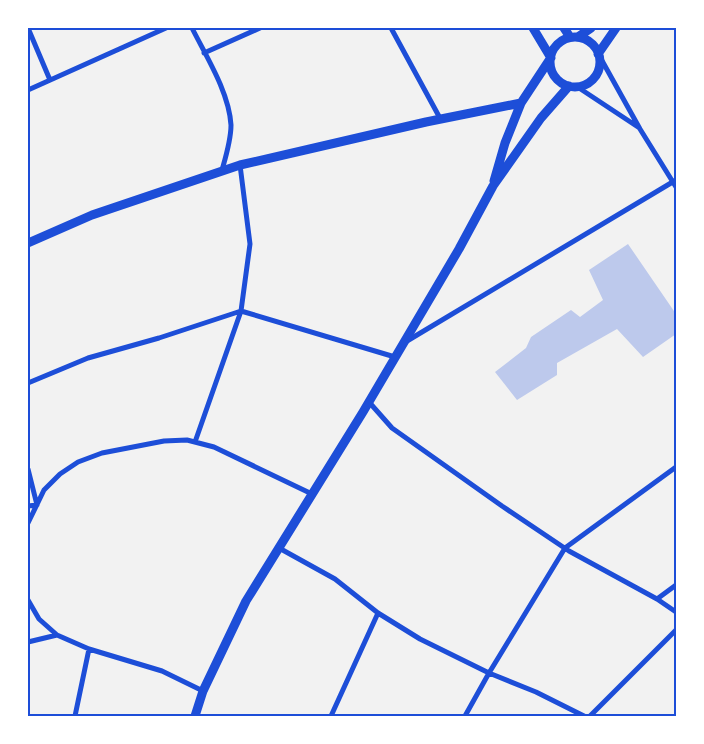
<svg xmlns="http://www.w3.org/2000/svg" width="704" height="744" font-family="'Zilla Slab',serif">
<rect width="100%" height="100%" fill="#f2f2f2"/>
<path fill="#bdc9ec" d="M628,244L676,314V334L643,357L617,329L557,363V375L517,400L495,372L526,348L531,337L571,310L580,317L603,300L589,270Z"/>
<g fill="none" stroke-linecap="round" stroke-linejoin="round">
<path stroke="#1d4ed8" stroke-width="5" d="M28,28L50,80
M192,28C206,56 229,92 231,125C231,140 226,156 222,170
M391,28L441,120
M204,53L260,28
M600,57L640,129L676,187
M576,86L638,127
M28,90L166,28
M407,341L676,180
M28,383L88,358L159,338L241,311L395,357
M369,402L392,428L502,506L569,551L657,599L676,612
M195,442L241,311L250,244L240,165
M28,469L37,505L28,506
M28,523L44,490L60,474L78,462L102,453L164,441L187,440L214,447L312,494
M279,548L335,579L378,613L420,639L489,673L565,548L676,467
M657,599L676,585
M28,600L39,619L57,635L89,649L162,671L203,691
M28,642L57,635
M75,716L89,649
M331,716L378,613
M465,716L489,673L536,692L584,716
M590,716L676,630"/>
<path stroke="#1d4ed8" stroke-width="9" d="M533,28L551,58
M564,28L570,37
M578,37L591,28
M550 62a25 25 0 1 1 50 0a25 25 0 1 1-50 0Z
M598,54L616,28
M494,181L505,143L521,103L550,59
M28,243L92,215L240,165L426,122L521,103
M195,716L203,691L246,601L363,412L459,249L493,186L541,118L569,86"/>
</g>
<rect width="704" height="744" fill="none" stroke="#ffffff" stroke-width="58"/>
<rect x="29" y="29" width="646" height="686" fill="none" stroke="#1d4ed8" stroke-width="2"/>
</svg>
